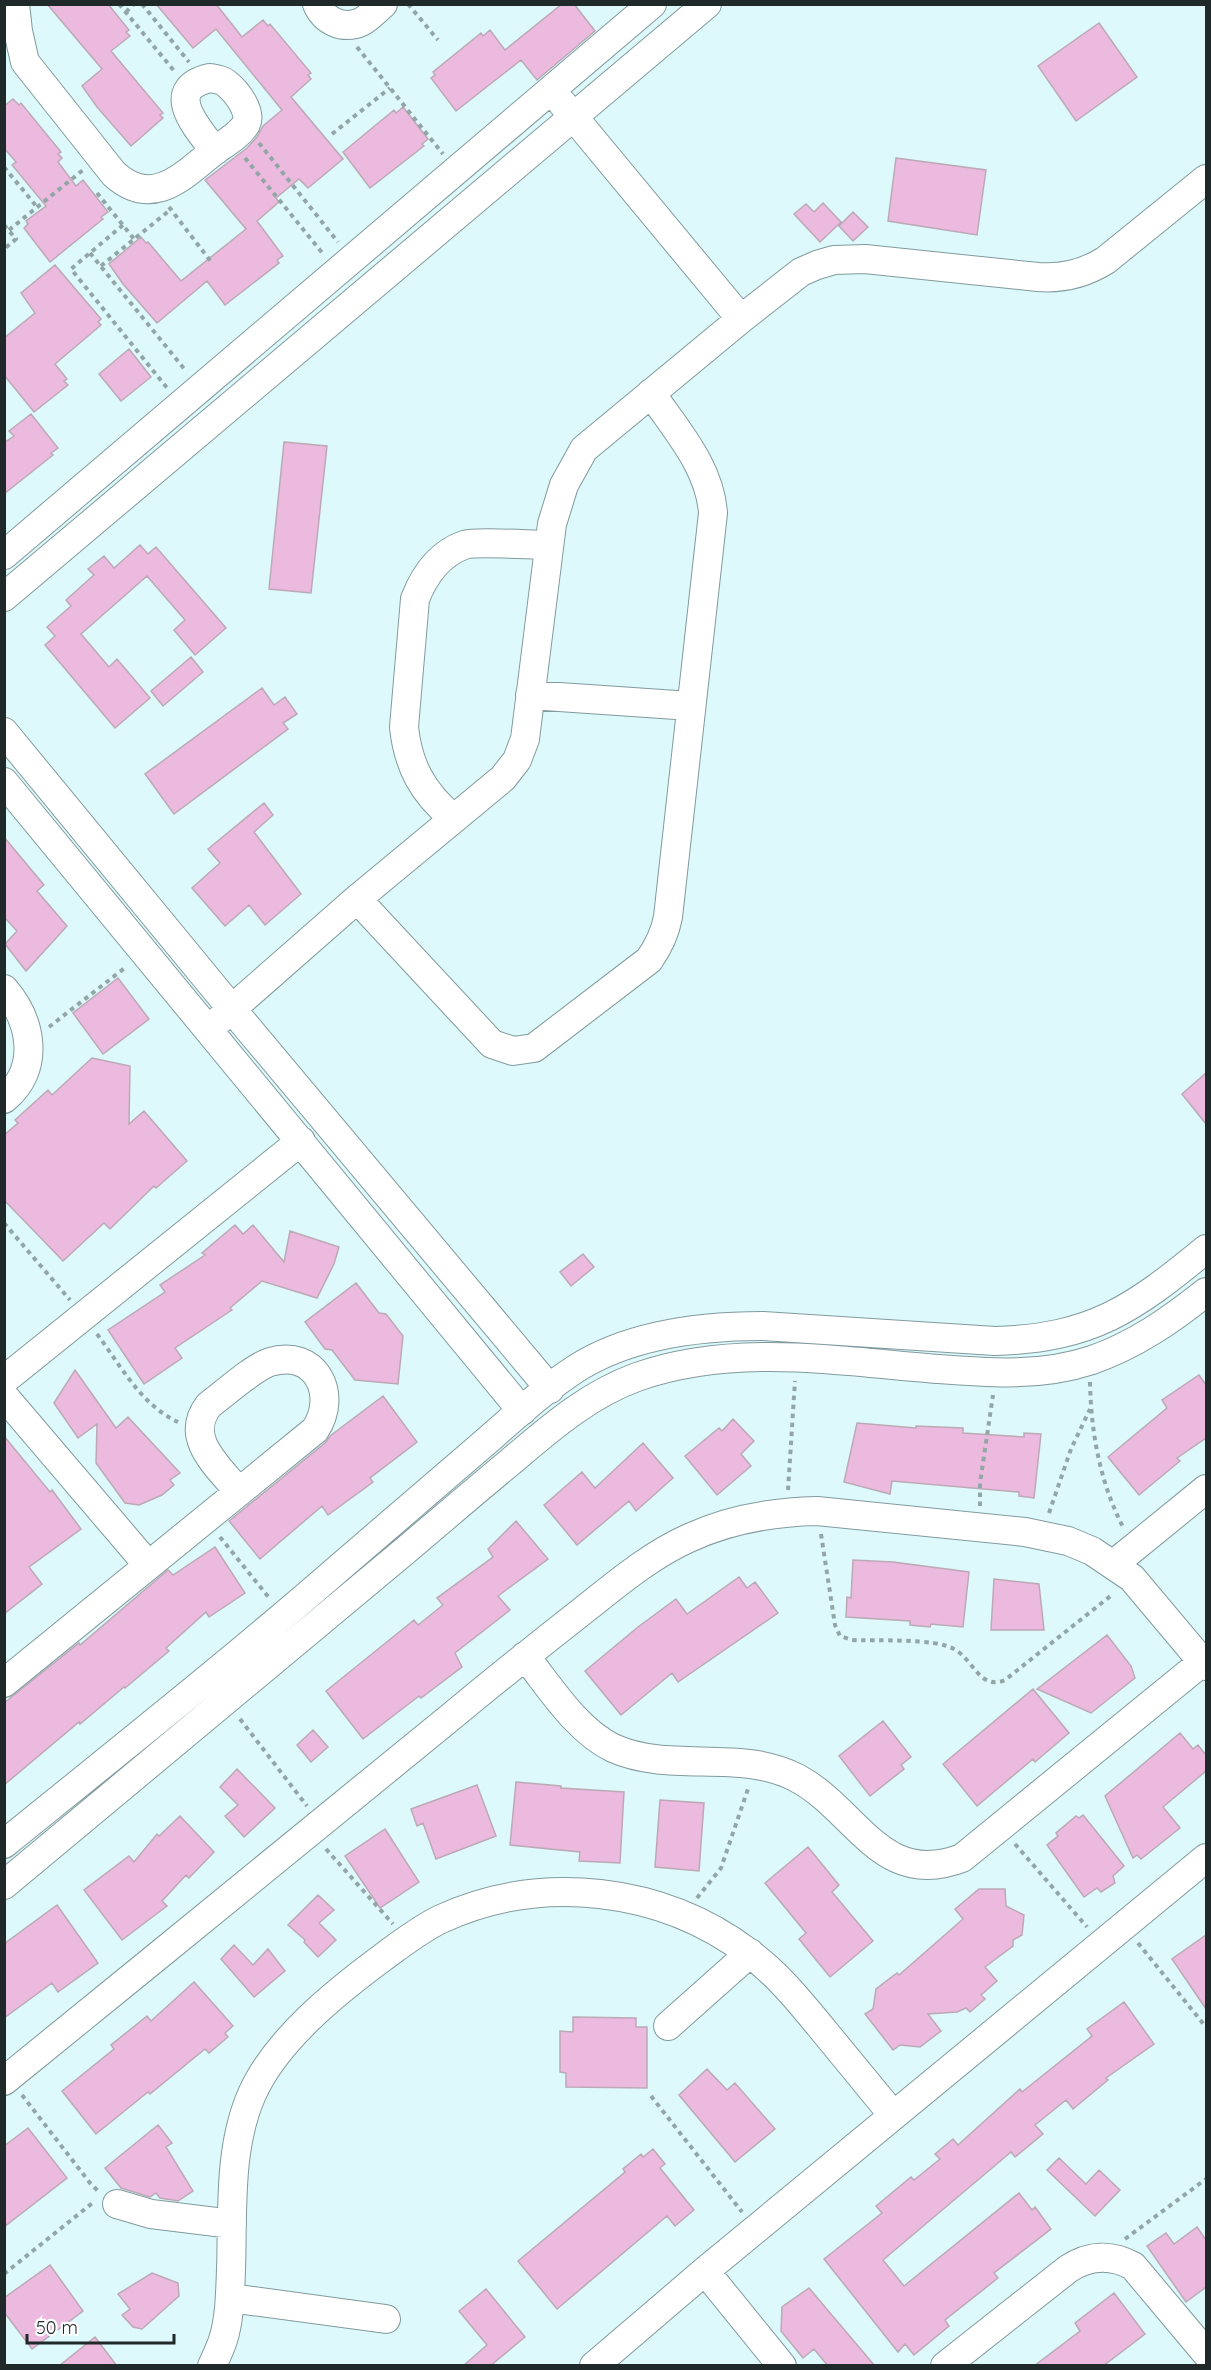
<svg xmlns="http://www.w3.org/2000/svg" width="1211" height="2370" font-family="Quicksand,sans-serif">
<rect width="100%" height="100%" fill="#def9fc"/>
<path fill="#ecbade" stroke="#bca9b6" stroke-width="1.5" d="M47,4H108L129,30L126,32L130,36L111,51L163,113L160,115L163,118L131,146L97,107L82,86L102,69Z
M156,4H216L242,37L263,20L268,26L270,24L311,73L308,75L311,79L291,97L343,159L308,188L299,179L276,198L279,202L257,221L283,256L277,260L279,263L225,305L207,281L157,323L123,284L109,264L141,237L146,243L148,242L181,281L246,229L205,180L247,148L257,137L263,126L282,110L216,29L193,48Z
M562,4H574L595,31L537,80L521,60L456,111L431,78L435,75L433,72L481,33L483,36L490,30L505,50Z
M1099,23L1137,77L1076,121L1038,66Z
M13,99L19,105L21,103L61,152L58,154L62,158L58,162L76,186L83,180L108,212L101,217L103,219L50,262L24,228L28,224L26,221L46,206L12,165L16,162L4,148V106Z
M403,107L428,139L422,144L424,146L370,188L343,152L394,110L396,113Z
M896,158L986,170L977,235L888,221Z
M823,203L841,222L820,242L794,214L806,204L814,212Z
M853,212L868,227L853,241L839,226Z
M55,265L101,319L98,322L101,325L55,364L67,379L64,381L68,385L34,412L4,375V338L35,313L21,293Z
M129,349L151,377L121,401L99,374Z
M31,414L58,448L51,453L53,455L4,494V443L14,436L9,431Z
M284,442L327,446L311,593L269,589Z
M140,545L148,554L156,547L226,628L195,655L174,630L185,620L147,576L81,634L109,667L117,659L150,698L115,728L45,645L55,636L47,627L71,606L66,600L94,575L88,569L104,556L114,568Z
M191,657L203,672L163,706L151,691Z
M262,688L274,705L285,697L297,714L283,723L288,729L174,814L145,774Z
M264,803L273,815L254,832L301,894L265,925L249,905L225,926L192,888L220,863L208,849Z
M4,837L44,885L37,891L67,926L26,971L5,944L17,931L4,917Z
M118,978L149,1019L103,1054L73,1013Z
M92,1058L130,1066L129,1124L144,1111L187,1161L156,1188L154,1186L110,1229L104,1223L63,1261L4,1200V1135L18,1123L15,1120L48,1090L52,1095Z
M1206,1073V1124L1182,1094Z
M235,1225L243,1234L253,1225L284,1262L290,1231L339,1247L334,1264L317,1298L262,1281L230,1308L232,1310L175,1348L182,1358L144,1384L108,1330L165,1292L160,1285L205,1255L202,1253Z
M583,1254L594,1267L571,1286L560,1272Z
M356,1283L379,1313L386,1314L403,1336L398,1384L355,1380L332,1350L325,1349L305,1322Z
M75,1370L116,1428L128,1417L180,1473L170,1480L174,1485L162,1495L139,1505L125,1503L96,1463L97,1424L78,1438L54,1403Z
M1199,1375L1206,1385V1438L1177,1458L1180,1461L1139,1495L1108,1457L1167,1408L1162,1400Z
M383,1396L417,1442L370,1478L373,1482L328,1515L322,1506L260,1559L229,1521L325,1443L330,1436Z
M733,1419L754,1441L741,1454L751,1466L717,1495L685,1456L719,1428L722,1431Z
M857,1423L916,1428V1426L963,1428V1433L1024,1437V1433L1041,1434L1034,1498L1019,1496V1492L892,1481L890,1494L844,1482Z
M4,1436L50,1492L52,1490L81,1529L29,1567L42,1584L4,1614Z
M643,1443L673,1478L636,1511L629,1501L577,1545L544,1505L582,1472L595,1488Z
M516,1521L548,1559L498,1596L510,1610L455,1653L462,1667L421,1698L419,1696L363,1739L326,1691L414,1620L418,1625L443,1605L437,1598L493,1557L488,1549Z
M215,1547L245,1593L209,1617L206,1612L166,1648L169,1651L125,1688L124,1687L80,1724L79,1722L4,1785V1703L79,1643L80,1645L168,1570L173,1575Z
M853,1560L893,1562L969,1572L963,1627L931,1624L930,1627L910,1625V1621L846,1617L847,1597L851,1598Z
M739,1577L747,1588L755,1582L778,1613L678,1682L672,1673L621,1715L585,1671L638,1627L676,1599L687,1614Z
M994,1579L1039,1584L1044,1630H991Z
M1107,1635L1131,1666L1135,1678L1091,1713L1037,1689Z
M1033,1689L1069,1733L1035,1762L1033,1759L977,1806L943,1764Z
M883,1721L911,1757L901,1765L904,1769L870,1796L839,1756Z
M313,1730L328,1747L311,1762L297,1745Z
M1180,1733L1193,1749L1198,1745L1206,1755V1771L1163,1807L1180,1828L1141,1859L1137,1855L1133,1858L1105,1796Z
M237,1769L275,1808L244,1837L225,1816L238,1805L220,1787Z
M516,1782L561,1786V1788L624,1792L620,1863L579,1861L580,1852L510,1845Z
M477,1785L496,1836L436,1859L423,1823L417,1826L411,1809Z
M660,1800L704,1803L699,1871L655,1867Z
M1083,1815L1124,1866L1113,1876L1115,1883L1101,1892L1097,1888L1084,1897L1047,1845L1058,1836L1056,1833L1076,1816L1079,1818Z
M180,1816L214,1852L189,1878L186,1875L162,1901L167,1906L122,1940L84,1890L129,1856L134,1862L157,1834L159,1836Z
M385,1829L419,1882L380,1908L345,1856Z
M808,1847L839,1885L832,1892L873,1941L830,1977L799,1939L806,1933L765,1883Z
M979,1889H1005L1006,1906L1024,1915L1022,1935L1013,1940V1946L985,1967L997,1981L981,1995L985,1999L970,2012L966,2008L957,2012L928,2014L941,2031L920,2047L900,2045L893,2050L865,2014L873,2009L876,1989L897,1973L899,1975L963,1919L955,1909Z
M318,1895L334,1910L319,1923L336,1940L318,1957L304,1942L305,1940L288,1925Z
M57,1905L98,1963L58,1992L52,1983L4,2018V1944Z
M1206,1935V2009L1172,1959Z
M234,1945L253,1965L268,1949L285,1971L254,1997L221,1959Z
M194,1982L233,2026L225,2033L228,2037L209,2053L205,2049L150,2094L148,2092L96,2134L62,2091L114,2049L111,2045L147,2016L151,2021Z
M1124,2002L1154,2044L1106,2078L1108,2080L1073,2109L1066,2100L1035,2125L1043,2134L1015,2157L1011,2152L883,2260L904,2286L1019,2193L1032,2210L1035,2207L1051,2229L994,2273L998,2278L945,2320L949,2326L914,2355L905,2344L898,2352L824,2259L882,2213L876,2206L911,2177L914,2180L940,2159L935,2154L953,2139L958,2145L1020,2089L1022,2092L1092,2036L1087,2029Z
M573,2017L636,2018V2027H647V2088L566,2087V2073L560,2072V2031L573,2032Z
M707,2069L727,2090L735,2083L775,2129L735,2162L679,2095Z
M158,2125L172,2143L166,2147L193,2191L178,2201L160,2198L156,2193L150,2197L121,2188L105,2168Z
M28,2128L67,2178L4,2227V2146Z
M653,2149L665,2164L660,2168L694,2210L675,2226L667,2216L557,2309L518,2261L625,2172L623,2169L641,2154L643,2157Z
M1059,2158L1086,2184L1099,2170L1120,2190L1095,2216L1047,2170Z
M1197,2227L1206,2240V2287L1186,2302L1147,2246L1166,2233L1174,2244Z
M50,2265L83,2311L32,2349L4,2312V2298Z
M152,2273L178,2283L179,2296L142,2329L133,2327L122,2315L130,2309L118,2294Z
M809,2288L875,2366H828L814,2349L803,2358L781,2331L782,2307Z
M486,2289L525,2337L490,2366H463L487,2345L459,2311Z
M1114,2293L1145,2334L1103,2366H1034L1080,2331L1075,2323Z
M95,2337L117,2366H59Z"/>
<g fill="none" stroke-linecap="round" stroke-linejoin="round">
<defs>
<path id="minor" d="M15,4L18,31L25,62L114,174C153,209 183,176 214,151C224,144 240,135 246,124C252,112 237,92 227,84C223,80 216,79 210,78C161,89 198,129 215,151
M317,4C324,21 343,30 361,22C369,18 376,10 383,4
M562,103L741,319
M4,555L652,4
M4,597L707,4
M530,695L691,706
M4,732L231,1008L550,1389
M4,782L522,1411
M453,818C423,793 408,766 404,727L415,599C424,576 439,554 464,545C477,541 531,545 548,545
M357,899L492,1044L513,1051L534,1048L649,960C659,946 665,933 668,917L713,513C710,467 676,430 651,393
M4,989C32,1021 41,1069 4,1099
M209,1029L357,899L503,778L517,760L525,739L552,524L564,485L584,449L741,319L801,272L817,265L834,260L865,259L1038,277C1063,279 1084,274 1106,260L1206,179
M4,1380L301,1141
M4,1396L148,1565
M1114,1564L1206,1489
M525,1656C550,1687 576,1730 613,1748C671,1774 740,1748 797,1778C857,1810 881,1889 962,1858L1206,1659
M4,1683L315,1430C339,1394 315,1348 270,1362C254,1367 224,1394 209,1405C183,1438 218,1466 239,1492
M4,1844C116,1753 230,1663 339,1568C386,1527 434,1486 482,1445C512,1419 543,1390 577,1368C631,1334 701,1326 763,1326L995,1341C1093,1338 1133,1309 1206,1249
M4,1885C139,1774 273,1662 406,1550C440,1521 474,1492 509,1463C548,1430 587,1395 637,1377C734,1343 838,1361 938,1369C990,1373 1041,1377 1092,1360C1135,1345 1171,1320 1206,1292
M668,2026L750,1953
M4,2081C152,1961 300,1840 447,1720C493,1682 539,1645 585,1609C618,1583 651,1555 689,1538C730,1519 772,1512 817,1511L1025,1532L1068,1541L1092,1551L1132,1578L1206,1666
M117,2204L151,2214L232,2224
M705,2271L782,2366
M230,2298L386,2319
M212,2366C216,2357 220,2349 223,2340C230,2318 230,2293 231,2270C233,2212 228,2148 252,2094C276,2040 336,1992 382,1958C401,1944 420,1929 441,1919C541,1873 662,1887 749,1953C778,1974 801,2003 824,2031C847,2059 870,2087 893,2115
M594,2366L705,2271L1206,1858
M945,2366L1068,2269C1089,2255 1111,2254 1133,2266L1206,2353"/>
</defs>
<use href="#minor" stroke="#819a9d" stroke-width="30"/>
<path stroke="#92a6a8" stroke-width="4" stroke-dasharray="4.5 4.5" stroke-linecap="butt" d="M119,4L175,72
M142,4L189,62
M408,4L438,40
M126,12L134,4
M357,47L443,154
M332,134L390,88
M259,143L338,242
M245,158L324,255
M4,167L37,207
M97,193L134,239
M169,207L212,263
M4,225L16,239L4,249
M123,225L71,269L167,388
M9,230L83,170
M90,253L186,371
M101,266L170,210
M49,1027L126,967
M4,1223L70,1300
M97,1334C121,1366 141,1405 178,1422
M1090,1382C1091,1433 1100,1483 1124,1529
M788,1490L795,1381
M980,1506V1483L993,1395
M1049,1513L1071,1449L1090,1409
M821,1534L835,1625L840,1636L852,1640C875,1641 935,1638 954,1649C973,1659 980,1691 1005,1680L1113,1594
M220,1537L270,1599
M240,1719L307,1806
M1015,1844L1087,1927
M326,1849L393,1924
M697,1898L721,1868L749,1786
M1138,1943L1206,2027
M22,2095L90,2183L99,2192
M651,2096L742,2212
M1125,2239L1206,2179
M4,2274L95,2201"/>
<use href="#minor" stroke="#fff" stroke-width="28"/>
</g>
<rect width="1211" height="2370" fill="none" stroke="#1f292a" stroke-width="12"/>
<path d="M27 2334v9h147v-9" fill="none" stroke="#1f292a" stroke-width="3"/>
<text x="36" y="2334" font-size="18" fill="#1f292a" stroke="#ffffff" stroke-width="4.5" paint-order="stroke">50 m</text>
</svg>
